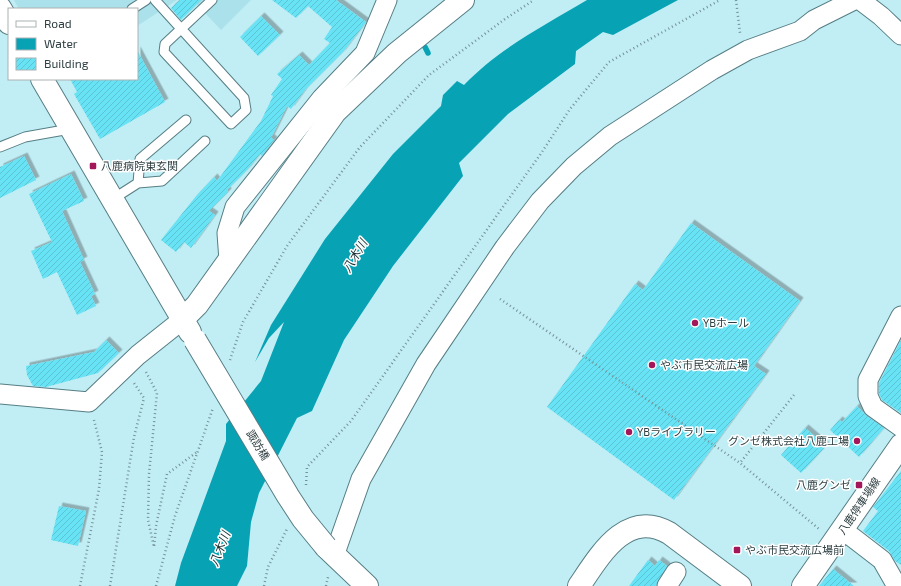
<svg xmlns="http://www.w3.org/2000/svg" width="901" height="586" font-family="'Exo 2','Noto Sans JP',sans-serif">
<defs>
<pattern id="building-hatch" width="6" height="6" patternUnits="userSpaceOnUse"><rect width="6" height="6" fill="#68e3f5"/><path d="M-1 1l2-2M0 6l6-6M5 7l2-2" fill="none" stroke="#5ac4d3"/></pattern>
<filter id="shadow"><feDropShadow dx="3.5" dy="-3.5" stdDeviation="0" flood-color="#0004"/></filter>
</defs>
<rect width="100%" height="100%" fill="#c1edf4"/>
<path fill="#abe1ea" d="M14,0H177L137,26V9H19Z
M193,0H251L221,30Z"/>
<path fill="#07a3b5" d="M587,0H678L613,35L603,32L576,51L575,64L508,114L459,163L463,176L393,266L344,340L312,411L297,418L259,493L251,522L247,566L237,586H175L181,563L226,441V424L261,381L284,322L269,338L255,362L271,325L325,239L393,154L441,106L443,95L457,81L464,85C498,49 545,25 587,0Z"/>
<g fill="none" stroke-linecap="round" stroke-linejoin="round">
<path stroke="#07a3b5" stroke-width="5.5" d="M425,47L428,53"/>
</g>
<path fill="url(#building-hatch)" filter="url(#shadow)" d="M180,0H201L181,20L171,8Z
M272,0H336L366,22L343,52L305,90L291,109L287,106L271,138L274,140L262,156L260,154L247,170L227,190L228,192L209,211L215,215L191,248L184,242L176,252L161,240L197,195L214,177L217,181L261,121L273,96L271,95L282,79L277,74L299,55L309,65L330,43L324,39L332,27L308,6L296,18Z
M261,16L280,35L258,56L240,37Z
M137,50L165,102L100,139L74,94L77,92L70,79H137Z
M24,156L36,180L0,198V167Z
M71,174L84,201L62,211L84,260L80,262L95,294L91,296L96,306L77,315L57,272L43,279L31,251L52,242L29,194Z
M691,223L800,301L754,366L766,374L674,500L547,407L635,284L643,290Z
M106,340L119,353L98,373L46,387L33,386L27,375L26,366L94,352Z
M901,340V413L882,400L879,394V383Z
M857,406L867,416L884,428L859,457L830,430L839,420L842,422Z
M805,428L826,446L801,473L781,455Z
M901,471V565L895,561L889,551L863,531L878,511L873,507Z
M59,506L86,511L78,546L51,540Z
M648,560L655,566L659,560L667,566L656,586H629Z
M833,569L854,586H819Z"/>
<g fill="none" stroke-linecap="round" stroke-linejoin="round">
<defs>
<path id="service" d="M155,0L244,98L246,110L231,124L164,52L165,44L212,0
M132,9L146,0
M0,147L25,137L70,129
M138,183L140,159L186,120
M113,199L138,183L162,181L205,141"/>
<path id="minor" d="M860,0L881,16L901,35
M229,261L227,233L235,207L322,98L365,53L387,0
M901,316L868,380V396L873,407L901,427
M0,394L89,402L138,355L182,320
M843,530L882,560L894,581L900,586
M334,556L361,479L426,364L505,247L540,201L574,166L610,136L712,70L748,50L800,31L814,20L854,0
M667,586L676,572"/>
<path id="tertiary" d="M0,8L9,23
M42,79L190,332
M182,320L197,305L335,112L397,53L463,0
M326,547L367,586
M579,586C600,555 626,509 669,533L740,586"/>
<path id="secondary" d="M803,586L901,445"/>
</defs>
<use href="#service" stroke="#567e85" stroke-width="11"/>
<use href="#minor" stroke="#567e85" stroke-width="21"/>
<use href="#tertiary" stroke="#567e85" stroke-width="24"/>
<use href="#secondary" stroke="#567e85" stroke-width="24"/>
<path stroke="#749297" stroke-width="2.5" stroke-dasharray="1 3" stroke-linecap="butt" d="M736,0L740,33
M500,299L740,463
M230,360L243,322L287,246L360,147L429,75L505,19L534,0
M146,372L157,393L149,474L148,520L154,547L156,526L167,474L197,452
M794,395L740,463L819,529
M306,485L307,467L351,421L542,152L570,109L609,62L720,0
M80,586L99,489L102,452L94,420
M110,586L134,437L144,398L134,383
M156,586L175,516L213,408
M264,586L268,567L287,529
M326,586L328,577"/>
<use href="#service" stroke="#fff" stroke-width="9"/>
<use href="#minor" stroke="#fff" stroke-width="19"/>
<use href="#tertiary" stroke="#fff" stroke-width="22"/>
<use href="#secondary" stroke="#fff" stroke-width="22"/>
<defs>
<path id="tertiary-bridge" d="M195,340L288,496L303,519L326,547"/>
</defs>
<use href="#tertiary-bridge" stroke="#567e85" stroke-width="24" stroke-linecap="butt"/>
<use href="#tertiary-bridge" stroke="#fff" stroke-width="22"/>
</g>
<g fill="#a4165a" stroke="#fff" stroke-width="1.5">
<rect x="89" y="162" width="8" height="8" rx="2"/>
<circle cx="695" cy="323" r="4"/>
<circle cx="652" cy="365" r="4"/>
<circle cx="629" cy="432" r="4"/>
<circle cx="857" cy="441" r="4"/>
<rect x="855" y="481" width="8" height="8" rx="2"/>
<rect x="733" y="546" width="8" height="8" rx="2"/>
</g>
<g text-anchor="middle" stroke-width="3" stroke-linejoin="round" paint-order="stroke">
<g font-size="11" fill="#2e3f42" stroke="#fff" text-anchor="start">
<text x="101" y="170">八鹿病院東玄関</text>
<text x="703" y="327">YBホール</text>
<text x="660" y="369">やぶ市民交流広場</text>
<text x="637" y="436">YBライブラリー</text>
<text x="849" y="445" text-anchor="end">グンゼ株式会社八鹿工場</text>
<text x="851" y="489" text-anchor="end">八鹿グンゼ</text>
<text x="745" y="554">やぶ市民交流広場前</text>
</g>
<g font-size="11" fill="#2e3f42" stroke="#fff">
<text transform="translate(258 445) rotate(59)" y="4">諏訪橋</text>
<text transform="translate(859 506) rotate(-56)" y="4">八鹿停車場線</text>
</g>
<g font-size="12" font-style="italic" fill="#1b3134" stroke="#fff">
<text transform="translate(355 256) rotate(-59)" y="4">八木川</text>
<text transform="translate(220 549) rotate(-69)" y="4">八木川</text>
</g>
</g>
<rect x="8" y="8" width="130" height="72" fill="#ffffff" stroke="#abb2b3"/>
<rect x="16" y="21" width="20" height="6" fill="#ffffff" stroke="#abb2b3"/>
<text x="44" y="28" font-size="12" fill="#2e3f42">Road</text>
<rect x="16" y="38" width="20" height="12" fill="#07a3b5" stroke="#abb2b3"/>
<text x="44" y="48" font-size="12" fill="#2e3f42">Water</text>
<rect x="16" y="58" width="20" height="12" fill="url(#building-hatch)" stroke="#abb2b3"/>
<text x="44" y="68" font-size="12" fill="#2e3f42">Building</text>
</svg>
